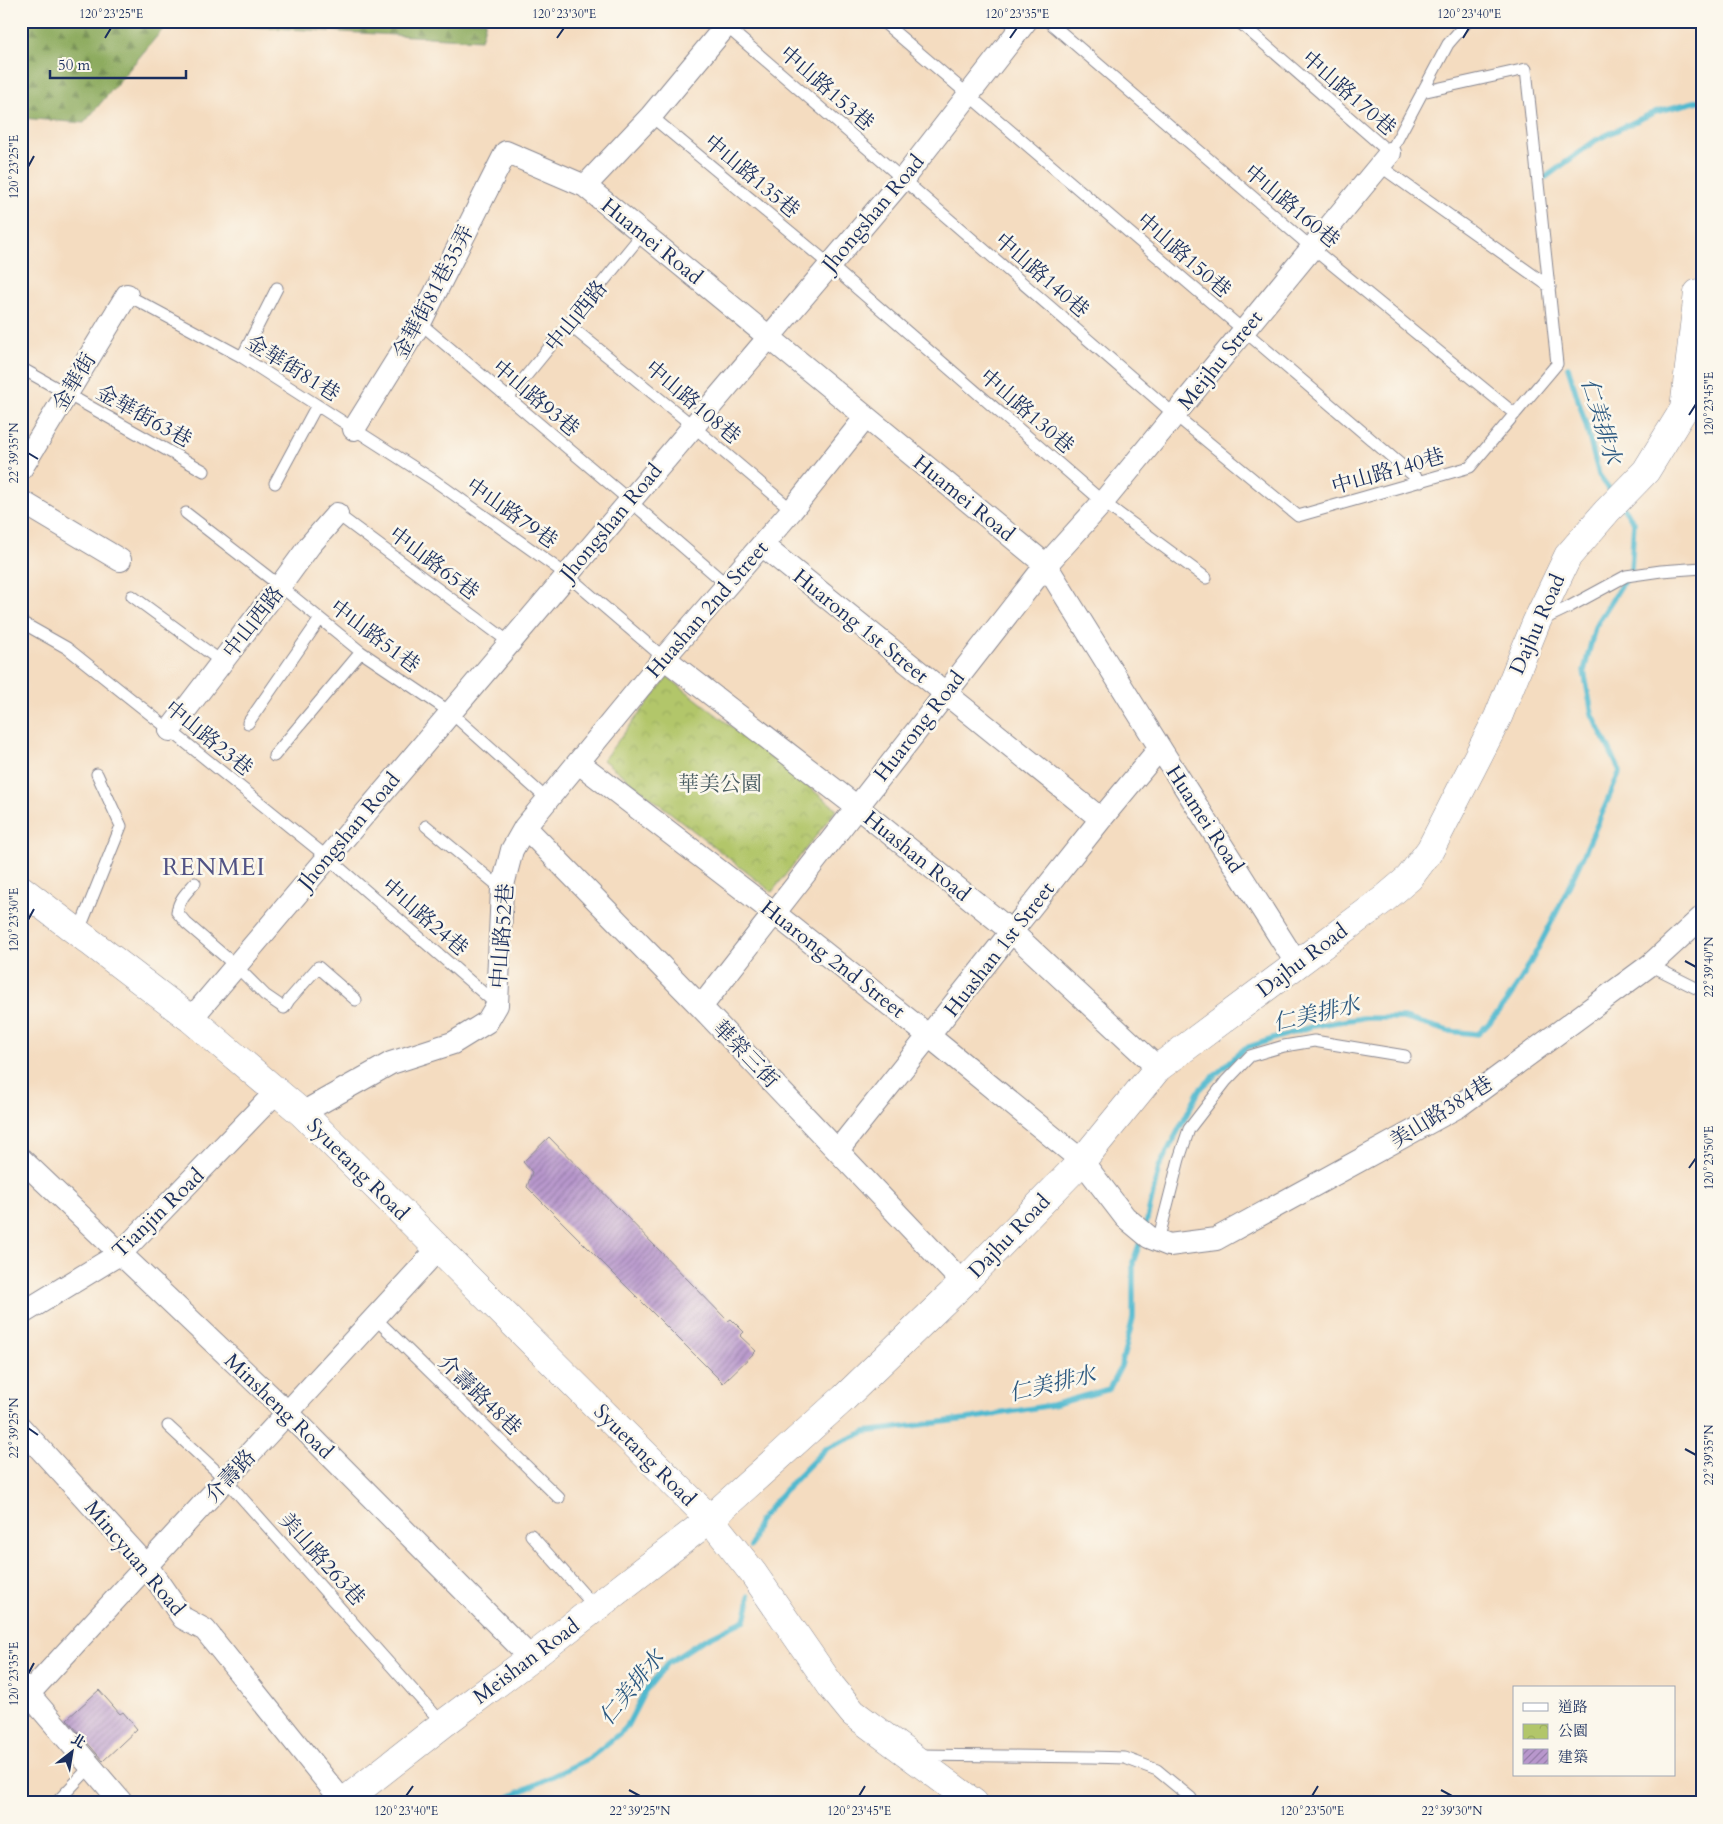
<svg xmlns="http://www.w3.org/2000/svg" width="1723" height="1824" font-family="Cardo,'Noto Serif TC',serif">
<defs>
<pattern id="forest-firs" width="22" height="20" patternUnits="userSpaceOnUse" patternTransform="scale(1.25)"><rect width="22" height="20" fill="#8dab5e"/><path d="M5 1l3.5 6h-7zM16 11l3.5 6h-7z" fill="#728c51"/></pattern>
<pattern id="park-crowns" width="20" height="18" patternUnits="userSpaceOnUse" patternTransform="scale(1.25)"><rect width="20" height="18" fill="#b2c66a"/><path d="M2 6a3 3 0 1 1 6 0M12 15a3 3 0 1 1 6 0" fill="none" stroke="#98aa5e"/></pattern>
<pattern id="building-hatch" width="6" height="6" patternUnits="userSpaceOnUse" patternTransform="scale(1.25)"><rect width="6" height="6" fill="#b897cc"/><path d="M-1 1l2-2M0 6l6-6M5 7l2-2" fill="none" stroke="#957ca9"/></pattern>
</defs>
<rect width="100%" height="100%" fill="#fbf7ec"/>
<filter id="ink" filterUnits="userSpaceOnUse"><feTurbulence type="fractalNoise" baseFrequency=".02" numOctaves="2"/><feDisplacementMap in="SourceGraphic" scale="10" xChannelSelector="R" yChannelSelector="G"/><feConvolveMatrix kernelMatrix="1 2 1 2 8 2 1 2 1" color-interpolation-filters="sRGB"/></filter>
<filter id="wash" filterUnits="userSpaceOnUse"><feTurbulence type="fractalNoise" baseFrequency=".0096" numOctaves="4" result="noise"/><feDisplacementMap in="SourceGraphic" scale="20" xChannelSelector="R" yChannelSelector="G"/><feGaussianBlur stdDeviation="1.12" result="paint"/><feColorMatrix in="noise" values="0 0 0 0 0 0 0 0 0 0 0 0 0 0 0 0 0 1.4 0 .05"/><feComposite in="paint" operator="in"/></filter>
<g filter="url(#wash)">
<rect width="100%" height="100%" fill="#f4dcc0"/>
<path fill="url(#forest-firs)" stroke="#546d5e" d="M21,21H486L481,40L169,22L84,123L21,118Z"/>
<path fill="url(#park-crowns)" stroke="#667a64" d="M668,677L837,809L772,892L603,760Z"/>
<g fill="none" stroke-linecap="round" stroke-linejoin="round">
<path stroke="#51b9cf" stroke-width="5.5" d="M1546,177L1596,140L1655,112L1702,100
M1568,367L1586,425L1599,475L1613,494
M1145,1228L1159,1167L1200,1089L1245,1048L1313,1026L1362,1018H1404L1448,1031L1478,1034C1510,1005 1530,964 1549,927C1575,876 1598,824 1620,771L1592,714L1584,671L1595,627L1631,570L1634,522L1621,505
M751,1546L758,1522L784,1491L825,1449L865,1432L973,1418L1052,1405L1109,1389L1121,1366L1133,1318V1262L1142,1237
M497,1803L590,1758L626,1728L645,1691L668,1663L700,1642L745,1620L749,1604V1596"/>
</g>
<g id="blocks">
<path fill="url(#building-hatch)" d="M549,1137L728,1321L731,1319L744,1332L740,1336L756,1351L723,1383L527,1187L532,1172L523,1162Z
M99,1690L120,1714L123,1712L137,1729L103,1761L67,1719Z"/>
</g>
</g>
<g filter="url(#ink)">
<use href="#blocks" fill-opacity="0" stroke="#88868f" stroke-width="1"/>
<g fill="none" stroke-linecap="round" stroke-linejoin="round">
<defs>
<path id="lane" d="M882,21L1421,482
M1048,21L1312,248L1515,414
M1238,21L1390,153L1448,44L1468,21
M726,26L1175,415L1298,516L1470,467L1557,364L1526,69L1422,92
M651,116L830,265L1103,502L1206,578
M1380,166L1550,287
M127,295L242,357L435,481L567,575L664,658
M420,323L629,500L727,585
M569,325L693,426L792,510
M242,357L277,288
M21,368L204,471
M508,398L643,233
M275,483L317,405
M186,513L280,586L361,652L450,712L548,800
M337,514L509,642
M132,596L222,662
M1542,620L1567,608L1626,576L1661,571L1702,568
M21,622L67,648L170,730L327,857L496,1004
M248,723L320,619
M274,756L361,652
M426,826L502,889
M195,883C187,892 179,899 177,912L186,923L236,966L265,995L284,1008L289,1000L318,967L356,1000
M78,933L121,826L97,774
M1650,965L1702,991
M1158,1241L1179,1159L1189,1129L1226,1081L1250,1056L1284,1046L1314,1041L1405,1056
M375,1318L559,1498
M168,1426L226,1480L443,1724
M531,1535L596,1608
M918,1755L1091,1757L1125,1758L1157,1770L1191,1798
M56,1803L91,1766"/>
<path id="street" d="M585,186L651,116L730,21
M354,429L420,323L506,152L585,186L1046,565L1160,748L1297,964
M21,469L127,295
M21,501L120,560
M762,545L1101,819
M664,658L857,807L1012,932L1158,1068
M170,730L280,586L310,545L337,514
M579,763L774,913L929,1036L1082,1161L1125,1217L1149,1237L1169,1245L1216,1239L1459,1106L1650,965L1702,917
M525,827L701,1007L963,1283
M701,1007L1046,565L1103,502L1390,153
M191,1019L903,179L1026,21
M302,1113L391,1063L453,1043L487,1022L497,1005L502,889L512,850L525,827L664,658L792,510L866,417
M838,1150L1101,819L1160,748
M21,1159L288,1413L531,1658
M21,1314L121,1253L277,1091
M21,1428L147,1566L183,1618L205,1630L344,1803
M21,1685L122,1803
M21,1702L438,1249"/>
<path id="secondary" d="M21,889L191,1019L302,1113L710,1519L753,1573L831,1686L853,1713L974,1803
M342,1803L443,1724L531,1658L710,1519L844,1398L963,1283L1082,1161L1158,1068L1383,900L1409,878L1430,850L1498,717L1536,623L1568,556L1607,511L1646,471L1684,409L1698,293"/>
</defs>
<use href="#lane" stroke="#88868f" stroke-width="13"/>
<use href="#street" stroke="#88868f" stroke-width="24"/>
<use href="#secondary" stroke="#88868f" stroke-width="29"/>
<use href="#lane" stroke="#fff" stroke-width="11"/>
<use href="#street" stroke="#fff" stroke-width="22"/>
<use href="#secondary" stroke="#fff" stroke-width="28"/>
</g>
</g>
<path fill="none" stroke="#1b2f5e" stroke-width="2" d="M105,38L111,28M557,38L564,28M1010,38L1017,28M1463,38L1469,28M28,167L34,156M1689,415L1696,404M28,453L38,459M28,920L34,909M1685,961L1696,967M1689,1168L1696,1158M28,1428L38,1435M1685,1449L1696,1455M28,1674L34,1663M629,1790L640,1796M1441,1790L1452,1796M406,1796L413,1786M859,1796L865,1786M1312,1796L1318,1786"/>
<g text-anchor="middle" stroke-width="5" stroke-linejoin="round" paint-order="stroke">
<g font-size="21" fill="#1b2f5e" stroke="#fbf7ec">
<text transform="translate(827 88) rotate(41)" y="7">中山路153巷</text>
<text transform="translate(1349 93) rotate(41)" y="7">中山路170巷</text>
<text transform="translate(752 176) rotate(40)" y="7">中山路135巷</text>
<text transform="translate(1292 206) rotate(40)" y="7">中山路160巷</text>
<text transform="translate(873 213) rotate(-50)" y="7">Jhongshan Road</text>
<text transform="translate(652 241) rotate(39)" y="7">Huamei Road</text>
<text transform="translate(1184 255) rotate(41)" y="7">中山路150巷</text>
<text transform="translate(1042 275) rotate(41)" y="7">中山路140巷</text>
<text transform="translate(433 292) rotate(-62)" y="7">金華街81巷35弄</text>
<text transform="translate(576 316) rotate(-51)" y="7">中山西路</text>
<text transform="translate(1220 360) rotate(-51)" y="7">Meijhu Street</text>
<text transform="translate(293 368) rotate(32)" y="7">金華街81巷</text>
<text transform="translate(74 382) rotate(-59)" y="7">金華街</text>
<text transform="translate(536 398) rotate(40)" y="7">中山路93巷</text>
<text transform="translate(693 402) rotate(40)" y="7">中山路108巷</text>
<text transform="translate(1027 411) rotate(41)" y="7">中山路130巷</text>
<text transform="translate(144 416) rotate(29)" y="7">金華街63巷</text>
<text transform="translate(1388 471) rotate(-16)" y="7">中山路140巷</text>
<text transform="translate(964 498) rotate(39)" y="7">Huamei Road</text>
<text transform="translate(512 513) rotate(35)" y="7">中山路79巷</text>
<text transform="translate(611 522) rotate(-50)" y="7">Jhongshan Road</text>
<text transform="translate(434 563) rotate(37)" y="7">中山路65巷</text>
<text transform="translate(707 609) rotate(-49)" y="7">Huashan 2nd Street</text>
<text transform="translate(253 622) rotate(-52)" y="7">中山西路</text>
<text transform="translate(1537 624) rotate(-66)" y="7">Dajhu Road</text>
<text transform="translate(861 626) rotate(39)" y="7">Huarong 1st Street</text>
<text transform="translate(375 636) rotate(37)" y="7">中山路51巷</text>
<text transform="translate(919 726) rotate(-52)" y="7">Huarong Road</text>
<text transform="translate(209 738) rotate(39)" y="7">中山路23巷</text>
<text transform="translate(1205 819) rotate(57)" y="7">Huamei Road</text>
<text transform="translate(349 831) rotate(-50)" y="7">Jhongshan Road</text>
<text transform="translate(917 856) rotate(39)" y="7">Huashan Road</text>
<text transform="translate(425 917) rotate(41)" y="7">中山路24巷</text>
<text transform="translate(502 936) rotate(-86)" y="7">中山路52巷</text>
<text transform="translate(999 949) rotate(-52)" y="7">Huashan 1st Street</text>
<text transform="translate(833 959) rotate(38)" y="7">Huarong 2nd Street</text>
<text transform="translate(1302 960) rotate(-37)" y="7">Dajhu Road</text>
<text transform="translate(746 1054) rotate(46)" y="7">華榮三街</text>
<text transform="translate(1441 1112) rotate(-32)" y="7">美山路384巷</text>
<text transform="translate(358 1169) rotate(45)" y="7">Syuetang Road</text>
<text transform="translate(158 1213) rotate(-44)" y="7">Tianjin Road</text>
<text transform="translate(1009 1236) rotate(-46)" y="7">Dajhu Road</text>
<text transform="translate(480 1395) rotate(44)" y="7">介壽路48巷</text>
<text transform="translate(279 1406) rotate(44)" y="7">Minsheng Road</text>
<text transform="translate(645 1455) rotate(45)" y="7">Syuetang Road</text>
<text transform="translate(230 1476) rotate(-47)" y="7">介壽路</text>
<text transform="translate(135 1558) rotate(50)" y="7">Mincyuan Road</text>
<text transform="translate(322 1559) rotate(48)" y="7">美山路263巷</text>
<text transform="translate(526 1661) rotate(-37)" y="7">Meishan Road</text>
</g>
<g font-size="21" fill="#485c62" stroke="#fbf7ec">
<text x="720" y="791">華美公園</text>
</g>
<g font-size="22" font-style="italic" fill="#2b5880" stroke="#fbf7ec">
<text transform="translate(1602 421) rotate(73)" y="8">仁美排水</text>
<text transform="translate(1316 1013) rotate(-13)" y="8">仁美排水</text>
<text transform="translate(1052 1383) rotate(-13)" y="8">仁美排水</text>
<text transform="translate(631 1687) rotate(-51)" y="8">仁美排水</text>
</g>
<g font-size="24" letter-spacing="1" fill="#525384" stroke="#fbf7ec">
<text x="214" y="875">RENMEI</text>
</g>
</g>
<rect width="1723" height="1824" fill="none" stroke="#fbf7ec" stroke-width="55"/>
<rect x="1513" y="1686" width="162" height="90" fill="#fbf7ec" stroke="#a1a7b3"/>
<rect x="1523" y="1703" width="25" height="8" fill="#ffffff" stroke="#a1a7b3"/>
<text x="1558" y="1712" font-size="15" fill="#1b2f5e">道路</text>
<rect x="1523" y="1724" width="25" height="15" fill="url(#park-crowns)" stroke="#a1a7b3"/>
<text x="1558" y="1736" font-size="15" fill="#1b2f5e">公園</text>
<rect x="1523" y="1749" width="25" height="15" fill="url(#building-hatch)" stroke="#a1a7b3"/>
<text x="1558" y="1762" font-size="15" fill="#1b2f5e">建築</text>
<g transform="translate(72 1752) rotate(31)" stroke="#fbf7ec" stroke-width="4" paint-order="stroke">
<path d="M0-4L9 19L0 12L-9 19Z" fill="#1b2f5e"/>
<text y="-8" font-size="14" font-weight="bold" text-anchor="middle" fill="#1b2f5e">北</text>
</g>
<path d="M50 70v8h136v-8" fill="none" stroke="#1b2f5e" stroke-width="2.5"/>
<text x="58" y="70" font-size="15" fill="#1b2f5e" stroke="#fbf7ec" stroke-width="4" paint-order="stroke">50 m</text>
<rect x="28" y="28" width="1668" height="1768" fill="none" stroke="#1b2f5e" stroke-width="2"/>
<g font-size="12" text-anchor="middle" fill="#1b2f5e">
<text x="111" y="18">120°23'25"E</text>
<text x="564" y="18">120°23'30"E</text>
<text x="1017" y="18">120°23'35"E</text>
<text x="1469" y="18">120°23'40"E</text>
<text transform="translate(14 167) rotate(-90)" y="4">120°23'25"E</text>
<text transform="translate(1709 404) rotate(-90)" y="4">120°23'45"E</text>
<text transform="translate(14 453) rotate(-90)" y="4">22°39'35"N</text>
<text transform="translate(14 920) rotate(-90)" y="4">120°23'30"E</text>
<text transform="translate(1709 967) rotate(-90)" y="4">22°39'40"N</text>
<text transform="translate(1709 1158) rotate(-90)" y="4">120°23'50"E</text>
<text transform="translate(14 1428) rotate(-90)" y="4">22°39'25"N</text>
<text transform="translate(1709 1455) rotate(-90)" y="4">22°39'35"N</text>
<text transform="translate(14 1674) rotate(-90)" y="4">120°23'35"E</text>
<text x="406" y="1815">120°23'40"E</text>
<text x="640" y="1815">22°39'25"N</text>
<text x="859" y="1815">120°23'45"E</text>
<text x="1312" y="1815">120°23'50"E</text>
<text x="1452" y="1815">22°39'30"N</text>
</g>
</svg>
